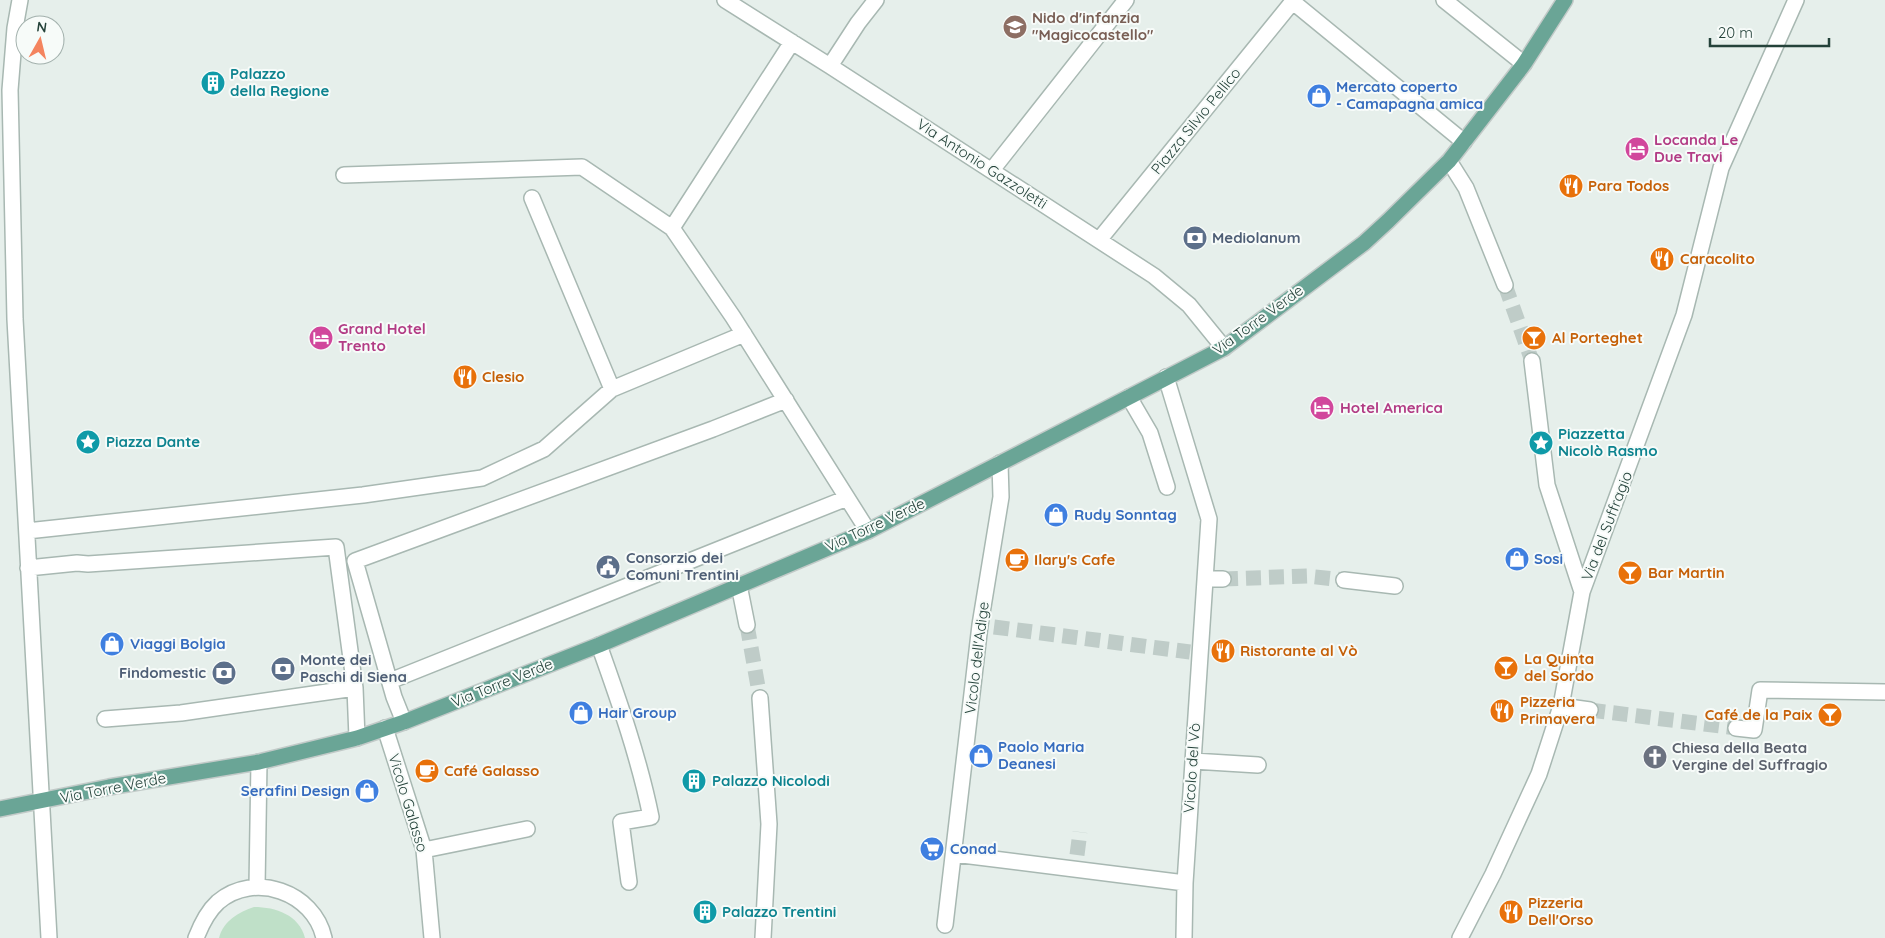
<svg xmlns="http://www.w3.org/2000/svg" width="1885" height="938" font-family="Quicksand,sans-serif">
<rect width="100%" height="100%" fill="#e6efeb"/>
<path fill="#bfe0c8" d="M254,907C276,907 299,915 305,938H219C223,921 239,912 254,907Z"/>
<g fill="none" stroke-linecap="round" stroke-linejoin="round">
<path stroke="#bfccc8" stroke-width="15" stroke-dasharray="15 8" stroke-linecap="butt" d="M1505,285L1532,361
M1223,579L1307,576L1344,580
M747,625L760,698
M994,627L1190,652
M1590,710L1736,728
M1077,855L1080,832"/>
<defs>
<path id="minor" d="M20,0L15,28L10,90L15,319L49,938
M725,0L830,66L1154,276L1189,305L1224,348
M1444,0L1524,64
M1293,2L1464,142
M792,42L672,228L733,317L868,531
M830,66L858,23L876,0
M1449,161L1466,188L1505,285
M992,170L1126,0
M344,175L582,167L672,228
M532,198L612,389L744,334
M1099,240L1294,0
M1532,361L1547,485L1582,592
M1166,377L1209,519L1185,883L1184,938
M1129,397L1150,433L1167,487
M27,531L363,495L482,478L544,449L612,389
M28,568L77,563L88,564L336,547L355,688
M1205,579H1223
M1344,580L1395,586
M739,585L747,625
M599,645C619,701 639,758 651,817L621,822L629,882
M390,681L847,498
M760,698L769,824L763,938
M1561,706L1590,710
M105,719L181,713L355,688L357,738
M404,722L394,697L355,561L713,429L786,400
M385,728L424,850L432,938
M1736,728L1754,730L1760,690L1885,692
M1193,761L1258,765
M424,850L527,829
M954,854L1185,883
M257,887L259,762
M945,925L980,625L1001,497L1000,463
M196,938C201,925 207,912 218,902C254,871 314,892 324,938
M1460,938L1493,874L1539,774L1561,706L1582,592L1684,315L1721,168L1796,0"/>
<path id="major" d="M0,809L109,787L259,762L357,738L404,722L599,645L868,531L1106,409L1224,348L1364,243L1388,221L1449,161L1524,64L1565,0"/>
</defs>
<use href="#minor" stroke="#a8b8b2" stroke-width="18"/>
<use href="#major" stroke="#c2cac8" stroke-width="18"/>
<use href="#minor" stroke="#fff" stroke-width="15"/>
<use href="#major" stroke="#6aa596" stroke-width="15"/>
</g>
<defs>
<symbol id="school-disc" viewBox="-11 -11 22 22"><circle r="9.5" fill="#8d6e63" stroke="#f7fbf9"/><path d="M0-5L7-2L0 1L-7-2ZM-4 1L0 2.5L4 1V4Q0 6-4 4Z" fill="#fff"/></symbol>
<symbol id="building-disc" viewBox="-11 -11 22 22"><circle r="9.5" fill="#0f9aa8" stroke="#f7fbf9"/><path d="M-4-6H4V6H1V3H-1V6H-4ZM-2.5-4.3h1.7v1.8h-1.7ZM.8-4.3h1.7v1.8H.8ZM-2.5-1h1.7V.8h-1.7ZM.8-1h1.7V.8H.8Z" fill="#fff"/></symbol>
<symbol id="shop-disc" viewBox="-11 -11 22 22"><circle r="9.5" fill="#3f7fe0" stroke="#f7fbf9"/><path d="M-5-2.5h2.3a2.7 3.5 0 0 1 5.4 0H5L5.5 6h-11ZM-1.5-2.5h3a1.5 2.3 0 0 0-3 0Z" fill="#fff"/></symbol>
<symbol id="hotel-disc" viewBox="-11 -11 22 22"><circle r="9.5" fill="#d1479c" stroke="#f7fbf9"/><path d="M-6-4.5h1.5V1H6V5H4.5V3h-9V5H-6ZM-4 0a1.8 1.8 0 1 1 3.6 0ZM.5 0V-2.5h3Q6-2.5 6 0Z" fill="#fff"/></symbol>
<symbol id="restaurant-disc" viewBox="-11 -11 22 22"><circle r="9.5" fill="#e8710a" stroke="#f7fbf9"/><path d="M-5-6h1v4h1v-4h1v4h1v-4h1v5L-1.5 .5V6h-2V.5L-5-1ZM5-6V6H3V1.5H1.5Q1.5-4 5-6Z" fill="#fff"/></symbol>
<symbol id="bank-disc" viewBox="-11 -11 22 22"><circle r="9.5" fill="#5c6f8a" stroke="#f7fbf9"/><path d="M-6-4H6V4H-6ZM0-2.3a2.3 2.3 0 1 0 0 4.6a2.3 2.3 0 1 0 0-4.6Z" fill="#fff"/></symbol>
<symbol id="bar-disc" viewBox="-11 -11 22 22"><circle r="9.5" fill="#e8710a" stroke="#f7fbf9"/><path d="M-6-5H6L.8 .8V4.5H3.5V6h-7V4.5H-.8V.8Z" fill="#fff"/></symbol>
<symbol id="sight-disc" viewBox="-11 -11 22 22"><circle r="9.5" fill="#0f9aa8" stroke="#f7fbf9"/><path d="M0-6L1.8-2.2L6-1.7L2.9 1.2L3.7 5.4L0 3.3L-3.7 5.4L-2.9 1.2L-6-1.7L-1.8-2.2Z" fill="#fff"/></symbol>
<symbol id="cafe-disc" viewBox="-11 -11 22 22"><circle r="9.5" fill="#e8710a" stroke="#f7fbf9"/><path d="M-5.5-4.5H6V0H3Q3 3.5 0 3.5H-2.5Q-5.5 3.5-5.5 0ZM3-3.2v2h1.7v-2ZM-6 4.5H4V6H-6Z" fill="#fff"/></symbol>
<symbol id="civic-disc" viewBox="-11 -11 22 22"><circle r="9.5" fill="#5c6f8a" stroke="#f7fbf9"/><path d="M-.6-6.5H3V-4.5H.6V-3L4-1V1h2V6H-6V1h2V-1L-.6-3ZM-1.2 2.5V6h2.4V2.5Z" fill="#fff"/></symbol>
<symbol id="church-disc" viewBox="-11 -11 22 22"><circle r="9.5" fill="#6b7280" stroke="#f7fbf9"/><path d="M-1.2-6h2.4v3.5h3.3v2.4h-3.3V6h-2.4V-.1h-3.3v-2.4h3.3Z" fill="#fff"/></symbol>
<symbol id="supermarket-disc" viewBox="-11 -11 22 22"><circle r="9.5" fill="#3f7fe0" stroke="#f7fbf9"/><path d="M-6-5.5h2.5l.6 2H6L4.5 2H-2.5L-4.4-4H-6ZM-1.5 3.2a1.3 1.3 0 1 0 .1 0ZM3 3.2a1.3 1.3 0 1 0 .1 0Z" fill="#fff"/></symbol>
</defs>
<g fill-rule="evenodd">
<use href="#school-disc" x="1001" y="13" width="28" height="28"/>
<use href="#building-disc" x="199" y="69" width="28" height="28"/>
<use href="#shop-disc" x="1305" y="82" width="28" height="28"/>
<use href="#hotel-disc" x="1623" y="135" width="28" height="28"/>
<use href="#restaurant-disc" x="1557" y="172" width="28" height="28"/>
<use href="#bank-disc" x="1181" y="224" width="28" height="28"/>
<use href="#restaurant-disc" x="1648" y="245" width="28" height="28"/>
<use href="#hotel-disc" x="307" y="324" width="28" height="28"/>
<use href="#bar-disc" x="1520" y="324" width="28" height="28"/>
<use href="#restaurant-disc" x="451" y="363" width="28" height="28"/>
<use href="#hotel-disc" x="1308" y="394" width="28" height="28"/>
<use href="#sight-disc" x="74" y="428" width="28" height="28"/>
<use href="#sight-disc" x="1527" y="429" width="28" height="28"/>
<use href="#shop-disc" x="1042" y="501" width="28" height="28"/>
<use href="#shop-disc" x="1503" y="545" width="28" height="28"/>
<use href="#cafe-disc" x="1003" y="546" width="28" height="28"/>
<use href="#civic-disc" x="594" y="553" width="28" height="28"/>
<use href="#bar-disc" x="1616" y="559" width="28" height="28"/>
<use href="#shop-disc" x="98" y="630" width="28" height="28"/>
<use href="#restaurant-disc" x="1209" y="637" width="28" height="28"/>
<use href="#bar-disc" x="1492" y="654" width="28" height="28"/>
<use href="#bank-disc" x="269" y="655" width="28" height="28"/>
<use href="#bank-disc" x="210" y="659" width="28" height="28"/>
<use href="#restaurant-disc" x="1488" y="697" width="28" height="28"/>
<use href="#shop-disc" x="567" y="699" width="28" height="28"/>
<use href="#bar-disc" x="1816" y="701" width="28" height="28"/>
<use href="#shop-disc" x="967" y="742" width="28" height="28"/>
<use href="#church-disc" x="1641" y="743" width="28" height="28"/>
<use href="#cafe-disc" x="413" y="757" width="28" height="28"/>
<use href="#building-disc" x="680" y="767" width="28" height="28"/>
<use href="#shop-disc" x="353" y="777" width="28" height="28"/>
<use href="#supermarket-disc" x="918" y="835" width="28" height="28"/>
<use href="#building-disc" x="691" y="898" width="28" height="28"/>
<use href="#restaurant-disc" x="1497" y="898" width="28" height="28"/>
</g>
<g text-anchor="middle" stroke-width="4" stroke-linejoin="round" paint-order="stroke">
<g font-size="15" font-weight="bold" fill="#785e54" stroke="#f7fbf9" text-anchor="start">
<text x="1032" y="23">Nido d'infanzia<tspan x="1032" dy="17">"Magicocastello"</tspan></text>
</g>
<g font-size="15" font-weight="bold" fill="#0d838f" stroke="#f7fbf9" text-anchor="start">
<text x="230" y="79">Palazzo<tspan x="230" dy="17">della Regione</tspan></text>
<text x="1558" y="439">Piazzetta<tspan x="1558" dy="17">Nicolò Rasmo</tspan></text>
<text x="106" y="447">Piazza Dante</text>
<text x="712" y="786">Palazzo Nicolodi</text>
<text x="722" y="917">Palazzo Trentini</text>
</g>
<g font-size="15" font-weight="bold" fill="#366cbe" stroke="#f7fbf9" text-anchor="start">
<text x="1336" y="92">Mercato coperto<tspan x="1336" dy="17">- Camapagna amica</tspan></text>
<text x="1074" y="520">Rudy Sonntag</text>
<text x="1534" y="564">Sosi</text>
<text x="130" y="649">Viaggi Bolgia</text>
<text x="598" y="718">Hair Group</text>
<text x="998" y="752">Paolo Maria<tspan x="998" dy="17">Deanesi</tspan></text>
<text x="350" y="796" text-anchor="end">Serafini Design</text>
<text x="950" y="854">Conad</text>
</g>
<g font-size="15" fill="#24423a" stroke="#f7fbf9">
<text transform="translate(1196 121) rotate(-51)" y="5">Piazza Silvio Pellico</text>
<text transform="translate(982 164) rotate(33)" y="5">Via Antonio Gazzoletti</text>
<text transform="translate(1258 320) rotate(-36)" y="5">Via Torre Verde</text>
<text transform="translate(875 525) rotate(-25)" y="5">Via Torre Verde</text>
<text transform="translate(1607 526) rotate(-69)" y="5">Via del Suffragio</text>
<text transform="translate(977 658) rotate(-83)" y="5">Vicolo dell'Adige</text>
<text transform="translate(502 683) rotate(-22)" y="5">Via Torre Verde</text>
<text transform="translate(1192 768) rotate(-86)" y="5">Vicolo del Vò</text>
<text transform="translate(113 788) rotate(-11)" y="5">Via Torre Verde</text>
<text transform="translate(408 803) rotate(73)" y="5">Vicolo Galasso</text>
</g>
<g font-size="15" font-weight="bold" fill="#b23c85" stroke="#f7fbf9" text-anchor="start">
<text x="1654" y="145">Locanda Le<tspan x="1654" dy="17">Due Travi</tspan></text>
<text x="338" y="334">Grand Hotel<tspan x="338" dy="17">Trento</tspan></text>
<text x="1340" y="413">Hotel America</text>
</g>
<g font-size="15" font-weight="bold" fill="#c56008" stroke="#f7fbf9" text-anchor="start">
<text x="1588" y="191">Para Todos</text>
<text x="1680" y="264">Caracolito</text>
<text x="1552" y="343">Al Porteghet</text>
<text x="482" y="382">Clesio</text>
<text x="1034" y="565">Ilary's Cafe</text>
<text x="1648" y="578">Bar Martin</text>
<text x="1240" y="656">Ristorante al Vò</text>
<text x="1524" y="664">La Quinta<tspan x="1524" dy="17">del Sordo</tspan></text>
<text x="1520" y="707">Pizzeria<tspan x="1520" dy="17">Primavera</tspan></text>
<text x="1812" y="720" text-anchor="end">Café de la Paix</text>
<text x="444" y="776">Café Galasso</text>
<text x="1528" y="908">Pizzeria<tspan x="1528" dy="17">Dell'Orso</tspan></text>
</g>
<g font-size="15" font-weight="bold" fill="#4e5e75" stroke="#f7fbf9" text-anchor="start">
<text x="1212" y="243">Mediolanum</text>
<text x="626" y="563">Consorzio dei<tspan x="626" dy="17">Comuni Trentini</tspan></text>
<text x="300" y="665">Monte dei<tspan x="300" dy="17">Paschi di Siena</tspan></text>
<text x="206" y="678" text-anchor="end">Findomestic</text>
</g>
<g font-size="15" font-weight="bold" fill="#5b616d" stroke="#f7fbf9" text-anchor="start">
<text x="1672" y="753">Chiesa della Beata<tspan x="1672" dy="17">Vergine del Suffragio</tspan></text>
</g>
</g>
<g transform="translate(40 40) rotate(8)"><circle r="24" fill="#f7fbf9" stroke="#a3b1ad"/>
<path d="M0-4L9 19L0 12L-9 19Z" fill="#f4845f"/>
<text y="-8" font-size="14" font-weight="bold" text-anchor="middle" fill="#24423a">N</text>
</g>
<path d="M1710 38v8h119v-8" fill="none" stroke="#24423a" stroke-width="2.5"/>
<text x="1718" y="38" font-size="15" fill="#24423a" stroke="#f7fbf9" stroke-width="4" paint-order="stroke">20 m</text>
</svg>
